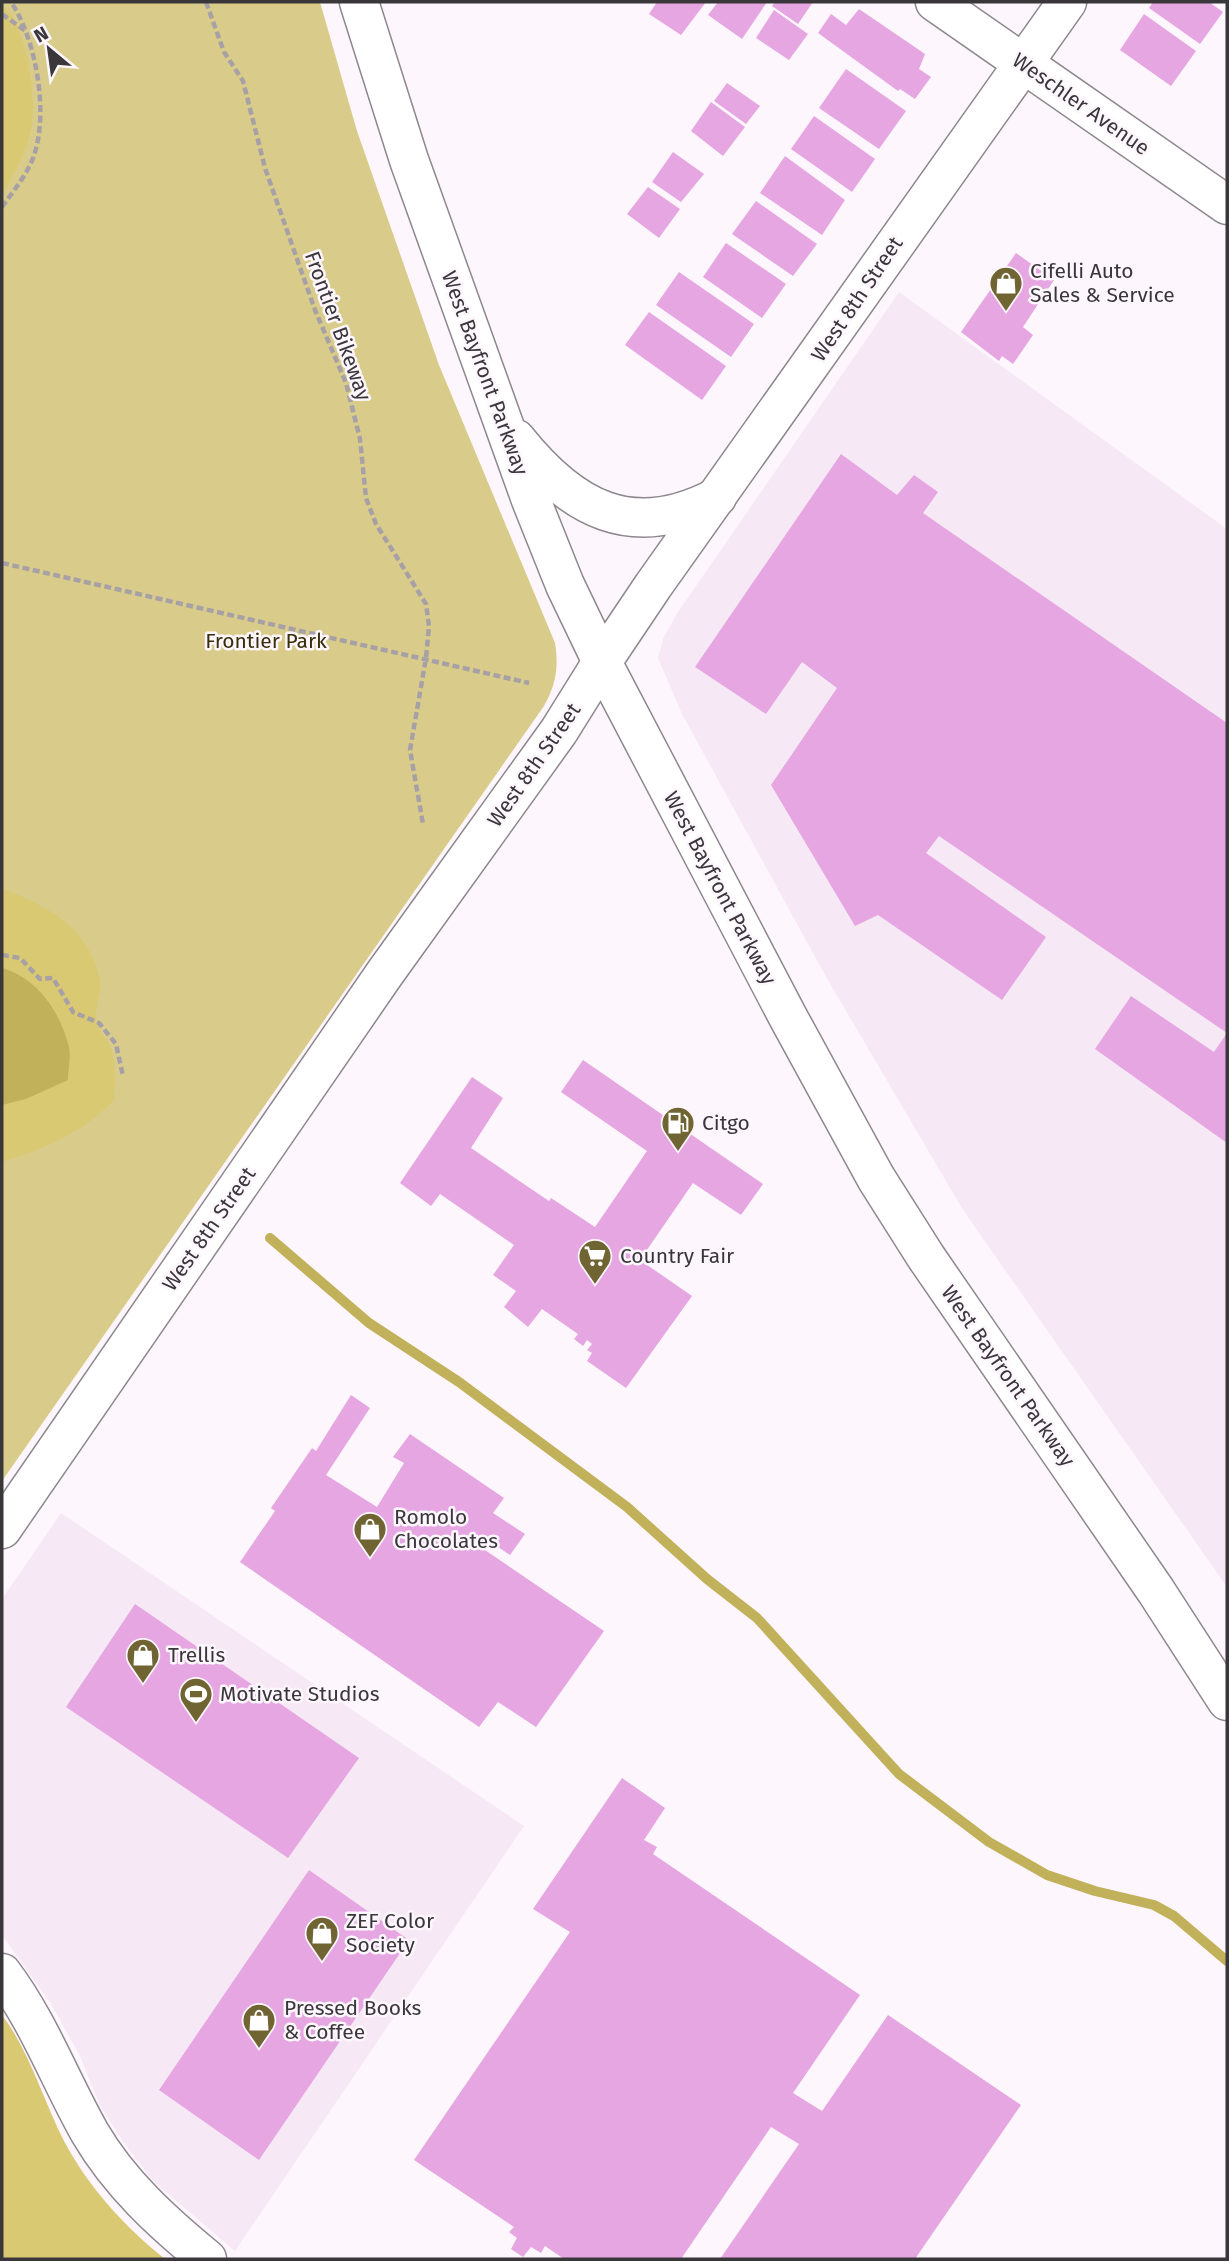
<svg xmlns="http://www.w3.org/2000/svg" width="1229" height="2261" font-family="'Fira Sans',sans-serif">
<rect width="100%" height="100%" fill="#fef6fd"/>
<path fill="#f6e8f5" d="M899,292L1227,529V1587L963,1210L825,975L682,714L658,658L663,639L676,615Z
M61,1513L524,1826L235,2251L153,2181L124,2143L99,2104L80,2056L51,2004L2,1935V1599Z"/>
<path fill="#d9cc8b" d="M2,2H320L357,131L439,365L555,643C559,667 556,685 544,706L2,1481Z"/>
<path fill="#dac973" d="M2,5C27,24 38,99 31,130C26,154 15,173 2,194Z
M2,888C48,907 88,925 100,980C103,993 93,1008 97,1022C99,1031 106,1038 110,1046C117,1062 115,1083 114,1100C81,1134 46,1148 2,1162Z
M2,2015C30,2052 43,2100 64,2141C89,2188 124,2226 165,2259H2Z"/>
<path fill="#c2b15b" d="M2,968C37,978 60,1011 69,1047C71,1057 68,1070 68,1080L26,1099L2,1105Z"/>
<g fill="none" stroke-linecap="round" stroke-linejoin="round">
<path stroke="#c2b15b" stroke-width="10" d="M270,1238L369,1323L459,1382L627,1507L707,1579L757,1618L899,1774L989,1842L1047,1875L1095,1891L1154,1905L1174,1916L1227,1961"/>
</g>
<path fill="#e5a6e1" d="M657,2H706L681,35L649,14Z
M718,2H767L742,39L708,15Z
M775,2H813L798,24L772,6Z
M1153,2H1209L1223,12L1200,44L1149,8Z
M859,9L925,54L919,69L931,77L915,99L900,89L898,91L818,33L831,14L846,25Z
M774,10L808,34L789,60L756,38Z
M1144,14L1196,51L1171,86L1120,50Z
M846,69L906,111L879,149L819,108Z
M727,83L760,106L746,124L714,101Z
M711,102L745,127L723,156L691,131Z
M814,116L875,159L852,192L791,149Z
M673,152L704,174L681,202L652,182Z
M785,156L845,200L822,235L760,193Z
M648,187L680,209L659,238L627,214Z
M756,201L817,244L793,276L732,234Z
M726,243L786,284L762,318L703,277Z
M1016,253L1054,280L1023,327L1033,335L1013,364L1002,356L999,361L961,332Z
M679,272L754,324L731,357L656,305Z
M649,312L726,366L702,400L625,345Z
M841,454L897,495L914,475L938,492L923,513L1227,723V1143L1095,1049L1131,996L1214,1052L1227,1033L939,836L926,853L1046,937L1002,1000L878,915L855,926L771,785L837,688L802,662L766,714L695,667Z
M583,1060L763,1184L741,1215L693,1183L640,1260L692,1296L626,1388L587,1361L592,1353L587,1350L592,1344L587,1340L583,1346L574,1339L578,1334L542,1309L528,1327L504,1307L516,1291L493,1275L514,1245L440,1194L431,1206L400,1183L472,1077L503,1098L471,1148L549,1201L551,1198L595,1227L647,1151L561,1092Z
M351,1395L370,1408L326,1475L377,1507L404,1463L393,1457L410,1434L504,1498L493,1513L525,1534L510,1555L489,1541L482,1548L604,1631L536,1727L498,1702L479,1727L240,1562L275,1511L271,1508L312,1448L316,1451Z
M135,1604L359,1758L288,1858L66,1707Z
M622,1778L665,1808L644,1840L657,1847L653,1854L860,1995L793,2093L822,2111L888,2015L1021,2105L915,2259H720L799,2144L771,2127L681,2259H564L545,2246L541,2253L531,2247L523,2257L511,2249L517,2238L509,2232L514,2227L414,2160L570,1932L533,1909Z
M309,1870L409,1940L259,2160L159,2090Z"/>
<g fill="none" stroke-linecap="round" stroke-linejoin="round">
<defs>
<path id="minor" d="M935,2L1227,205
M602,662L653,586L1067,2
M2,1973C39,2022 60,2080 90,2133C120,2184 162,2222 207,2259"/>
<path id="major" d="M2,1529L385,973L559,731L602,662"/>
<path id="highway" d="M359,2L409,160L531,500L565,585L602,662L788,1017L876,1178L926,1257L1156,1591L1227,1701
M516,439C572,509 632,542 717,497"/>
</defs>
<use href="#minor" stroke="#8e878e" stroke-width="41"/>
<use href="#major" stroke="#8e878e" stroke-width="41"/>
<use href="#highway" stroke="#8e878e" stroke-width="41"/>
<path stroke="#a7a1a6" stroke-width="4.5" stroke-dasharray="7 3.5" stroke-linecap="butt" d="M206,2L224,52L243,81L265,168L315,310L346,383L360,439L366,498L376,524L426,604L429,626L426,658L410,750L423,824
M2,14L27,32
M2,207C11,194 22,181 29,167C52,124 37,40 11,2
M2,563L529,683
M2,955L20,958L40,979L53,978L73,1012L99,1023L116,1044L123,1076"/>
<use href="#minor" stroke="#fff" stroke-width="38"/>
<use href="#major" stroke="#fff" stroke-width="38"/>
<use href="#highway" stroke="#fff" stroke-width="38"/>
</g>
<defs>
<symbol id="shop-pin" viewBox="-11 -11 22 30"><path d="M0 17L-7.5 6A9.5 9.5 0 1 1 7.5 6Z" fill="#706532" stroke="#fef6fd"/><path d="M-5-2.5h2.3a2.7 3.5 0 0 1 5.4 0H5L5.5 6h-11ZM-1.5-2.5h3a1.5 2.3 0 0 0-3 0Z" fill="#fff"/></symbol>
<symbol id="fuel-pin" viewBox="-11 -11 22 30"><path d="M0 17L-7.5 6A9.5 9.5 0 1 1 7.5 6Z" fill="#706532" stroke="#fef6fd"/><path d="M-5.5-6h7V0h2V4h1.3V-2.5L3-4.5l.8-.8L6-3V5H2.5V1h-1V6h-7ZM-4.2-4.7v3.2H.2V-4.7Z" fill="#fff"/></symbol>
<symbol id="supermarket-pin" viewBox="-11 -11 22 30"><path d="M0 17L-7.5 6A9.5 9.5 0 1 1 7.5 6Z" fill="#706532" stroke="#fef6fd"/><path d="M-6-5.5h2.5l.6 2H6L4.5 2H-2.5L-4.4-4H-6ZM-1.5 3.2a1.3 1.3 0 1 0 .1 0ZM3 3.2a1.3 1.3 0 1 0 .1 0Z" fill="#fff"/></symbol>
<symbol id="stadium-pin" viewBox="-11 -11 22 30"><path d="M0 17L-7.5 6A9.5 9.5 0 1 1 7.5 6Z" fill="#706532" stroke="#fef6fd"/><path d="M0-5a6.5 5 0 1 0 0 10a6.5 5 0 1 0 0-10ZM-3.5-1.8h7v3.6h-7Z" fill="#fff"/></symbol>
</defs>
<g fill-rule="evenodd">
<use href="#shop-pin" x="987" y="264" width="38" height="52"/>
<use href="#fuel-pin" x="659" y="1104" width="38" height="52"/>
<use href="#supermarket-pin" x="576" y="1237" width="38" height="52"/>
<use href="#shop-pin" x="351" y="1510" width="38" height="52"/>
<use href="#shop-pin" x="124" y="1636" width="38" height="52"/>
<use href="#stadium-pin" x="177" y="1675" width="38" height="52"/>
<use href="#shop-pin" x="303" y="1914" width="38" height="52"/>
<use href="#shop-pin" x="240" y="2001" width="38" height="52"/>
</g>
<g text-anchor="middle" stroke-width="5" stroke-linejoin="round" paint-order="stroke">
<g font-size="21" fill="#3a373a" stroke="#fef6fd">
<text transform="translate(1081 104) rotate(35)" y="7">Weschler Avenue</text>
<text transform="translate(857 299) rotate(-56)" y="7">West 8th Street</text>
<text transform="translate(338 326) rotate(70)" y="7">Frontier Bikeway</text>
<text transform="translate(485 373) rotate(70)" y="7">West Bayfront Parkway</text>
<text transform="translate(534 765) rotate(-55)" y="7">West 8th Street</text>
<text transform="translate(720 888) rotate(62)" y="7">West Bayfront Parkway</text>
<text transform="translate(209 1229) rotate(-55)" y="7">West 8th Street</text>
<text transform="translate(1008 1376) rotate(55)" y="7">West Bayfront Parkway</text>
</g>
<g font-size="21" fill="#3a373a" stroke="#fef6fd" text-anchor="start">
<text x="1030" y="278">Cifelli Auto<tspan x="1030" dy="24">Sales &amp; Service</tspan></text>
<text x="702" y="1130">Citgo</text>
<text x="620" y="1263">Country Fair</text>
<text x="394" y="1524">Romolo<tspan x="394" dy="24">Chocolates</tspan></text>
<text x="168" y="1662">Trellis</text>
<text x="220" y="1701">Motivate Studios</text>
<text x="346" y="1928">ZEF Color<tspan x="346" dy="24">Society</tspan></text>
<text x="284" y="2015">Pressed Books<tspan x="284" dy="24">&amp; Coffee</tspan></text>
</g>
<g font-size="21" fill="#362f08" stroke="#fef6fd">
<text x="266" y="648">Frontier Park</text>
</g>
</g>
<rect width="1229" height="2261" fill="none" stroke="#3a373a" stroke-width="7"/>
<g transform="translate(49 49) rotate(331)" stroke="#fef6fd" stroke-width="5" paint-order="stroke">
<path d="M0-5L12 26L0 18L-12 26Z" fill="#3a373a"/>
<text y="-10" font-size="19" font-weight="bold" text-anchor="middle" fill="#3a373a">N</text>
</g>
</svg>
